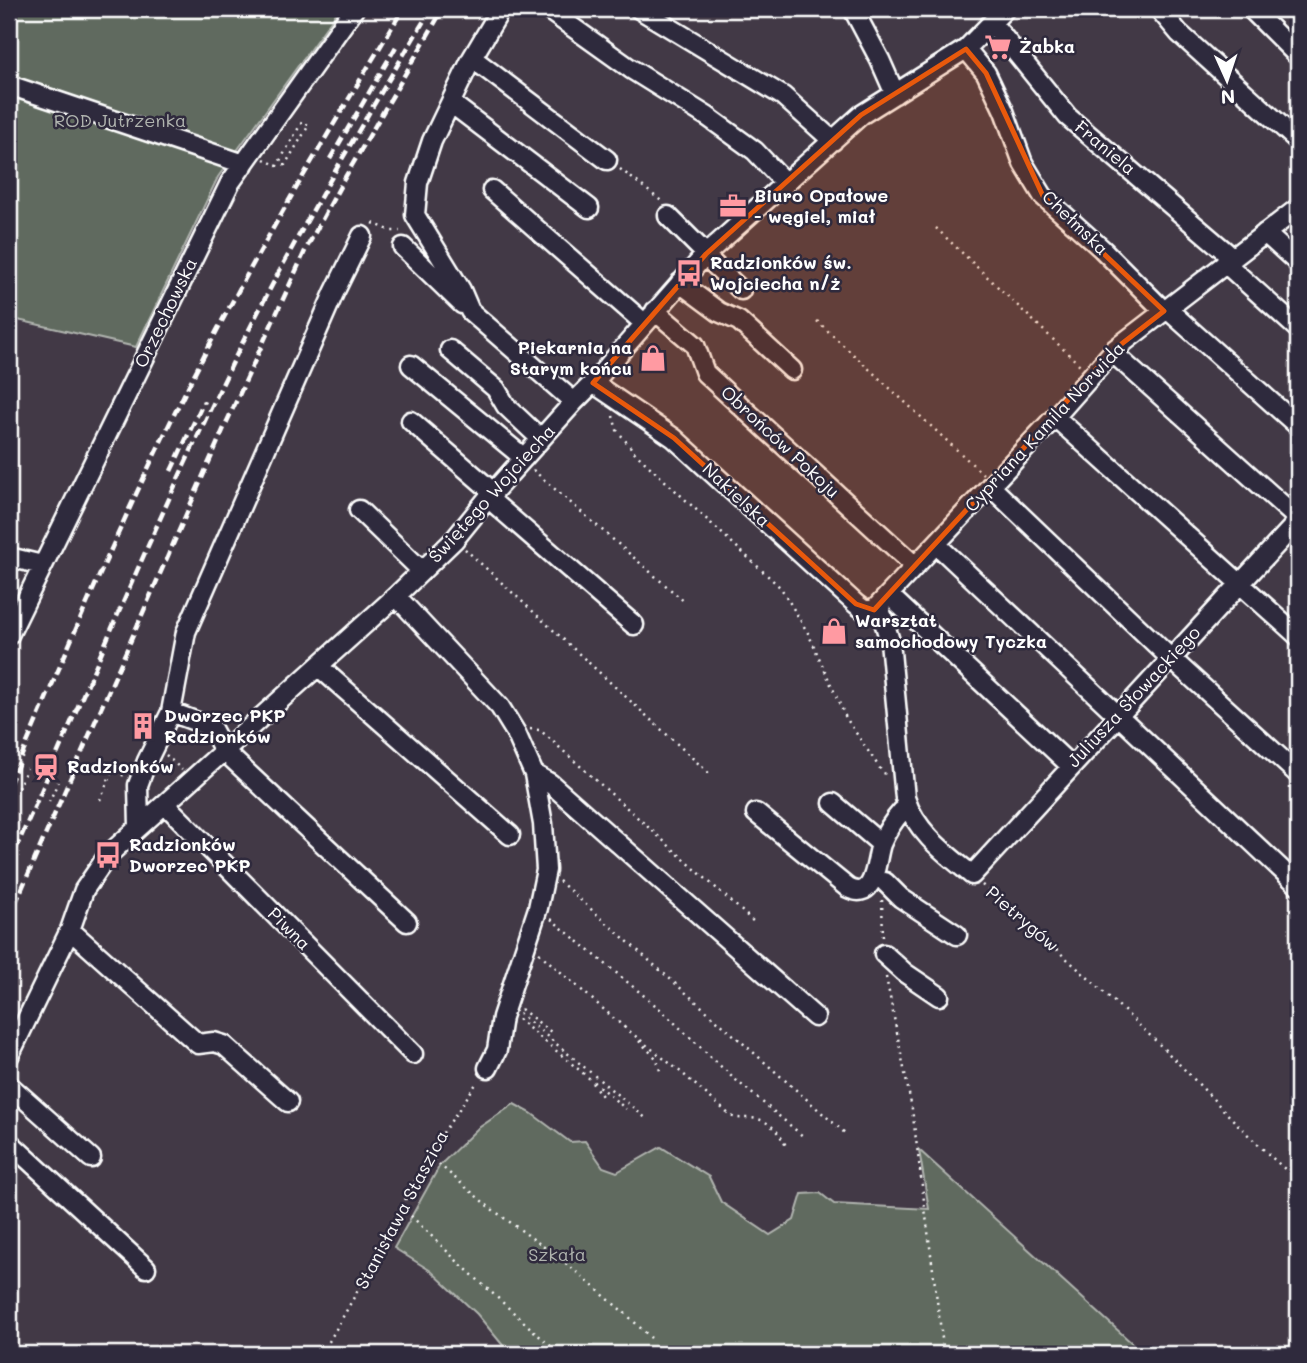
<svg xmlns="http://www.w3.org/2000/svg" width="1307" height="1363" font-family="Mali,sans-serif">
<rect width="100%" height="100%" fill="#423946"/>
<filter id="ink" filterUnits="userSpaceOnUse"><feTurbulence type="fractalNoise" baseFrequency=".0143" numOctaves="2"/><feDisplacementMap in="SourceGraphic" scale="14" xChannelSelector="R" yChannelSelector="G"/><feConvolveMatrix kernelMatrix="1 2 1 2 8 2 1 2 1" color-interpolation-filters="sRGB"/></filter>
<g filter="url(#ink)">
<path fill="#606a5f" stroke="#b0b4af" stroke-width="2" d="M9,9H339L218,177L136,347L9,318Z
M514,1104L531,1113L570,1142L585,1141L603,1167L617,1172L661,1147L709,1177L721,1202L770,1235L794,1220L802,1194L820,1193L834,1204L929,1209L919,1150L1144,1354H510L477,1314L431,1271L394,1248L440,1165L477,1129Z"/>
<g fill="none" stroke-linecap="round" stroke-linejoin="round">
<defs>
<path id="minor" d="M501,9L472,58L432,141L418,183L415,215L461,290L470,311L574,402
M547,9L631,69L708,117L755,151L786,184
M639,9L783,96L833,141
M853,9L880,60L895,94
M1159,9L1179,33L1298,141
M1251,9L1298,56
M992,23L1068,117L1233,258
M966,49L986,73L1004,111L1023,163L1043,196L1102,249L1164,311
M472,58L607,160
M9,85L244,164
M451,103L589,208
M492,190L644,323
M668,216L706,254
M1265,233L1298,263
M403,247L462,304
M705,256L741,290
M1225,263L1298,329
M680,283L719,312L739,321L792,370
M1166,308L1298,426
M655,311L695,345L705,373L915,566
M450,350L496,389L506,406L541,439
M1112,352L1298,519
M411,365L524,458
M593,383L674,438L856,604L864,610H874L1055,417L1115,349L1298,208
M1055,417L1298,636
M411,421L494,493
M990,486L1165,653L1298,774
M488,498L634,625
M359,510L422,571
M936,544L1298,885
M9,557L42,565
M889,595L1071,766
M396,596L500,707L516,733L534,774L543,824L546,870L538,908L502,1017L497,1050L488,1068
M879,606L890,641L905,798C916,832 945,853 972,875L1298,521
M9,635L230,183L354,9
M318,666L510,835
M171,712L211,727L224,751L407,922
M534,774L550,783L815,1017
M833,803L881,844
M165,804L413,1054
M756,813L848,888C876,902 875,862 881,844C886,832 893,821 902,811
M139,827L138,785L147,761L171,712L186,632L334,293L362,236
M885,882L901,898L957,935
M70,930L198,1044L214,1042L224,1045L288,1102
M884,954L905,973L939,996
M9,1056L70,930L84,890L108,855L396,596L454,540L488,498L574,402L593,383L706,254L861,115L966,49L1005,9
M9,1085L91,1158
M9,1142L146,1268"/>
</defs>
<use href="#minor" stroke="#fff" stroke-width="23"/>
<path stroke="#fff" stroke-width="2.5" stroke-dasharray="2 5" stroke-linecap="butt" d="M264,159L277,166L302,122L309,125L282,170
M620,169L664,203
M373,223L391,231H400
M936,228L1081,366
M817,321L983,474
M613,416L617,430L636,454L781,588L808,633L846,718L883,773L887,774
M533,470L686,603
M465,549L712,776
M530,729L540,730L754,922
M166,755L182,770
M18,788L27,768
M100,800L112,771L127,777
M49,802L58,782
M559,881L846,1134
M982,885C1043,937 1103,990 1161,1046C1203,1087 1242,1132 1286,1170
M882,900L883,939
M551,919L660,1009L731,1076L804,1137
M539,953L624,1027
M886,977L912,1109L944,1354
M521,1009L551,1032
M519,1013L648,1120
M518,1019L626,1109
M624,1027L682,1073L731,1116C738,1119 742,1118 749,1118C767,1118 778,1130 786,1146
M639,1041L657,1059L660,1071
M592,1083L602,1096
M428,1155L489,1207L562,1260L627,1315L651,1338
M401,1206L457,1261L557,1352
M322,1354L371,1267L428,1155L478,1081"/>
<use href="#minor" stroke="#2f2a3d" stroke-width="18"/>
<path stroke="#fff" stroke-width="4.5" stroke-dasharray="10 5" stroke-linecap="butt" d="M330,159L397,45
M171,471L204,401
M9,785C69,646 127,505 196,371C259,247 331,128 403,9
M9,864C84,696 153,526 234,360C293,239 362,124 431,9
M9,918L224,428L306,249L344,179L443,9"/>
</g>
</g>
<path fill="#e8590c" fill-opacity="0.2" stroke="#e8590c" stroke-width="5" stroke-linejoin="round" d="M966,49L986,73L1043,196L1164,311L1115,349L874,610L856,604L674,438L593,383L706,254L861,115Z"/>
<defs>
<symbol id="supermarket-bare" viewBox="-9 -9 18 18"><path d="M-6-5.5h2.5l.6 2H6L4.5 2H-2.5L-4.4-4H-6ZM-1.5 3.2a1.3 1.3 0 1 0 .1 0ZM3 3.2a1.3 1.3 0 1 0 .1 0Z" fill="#ff9aa2" stroke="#2f2a3d" stroke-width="2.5" paint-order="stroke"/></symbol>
<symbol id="office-bare" viewBox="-9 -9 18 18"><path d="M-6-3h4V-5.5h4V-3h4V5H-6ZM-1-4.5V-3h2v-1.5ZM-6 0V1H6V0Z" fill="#ff9aa2" stroke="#2f2a3d" stroke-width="2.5" paint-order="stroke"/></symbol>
<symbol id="bus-bare" viewBox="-9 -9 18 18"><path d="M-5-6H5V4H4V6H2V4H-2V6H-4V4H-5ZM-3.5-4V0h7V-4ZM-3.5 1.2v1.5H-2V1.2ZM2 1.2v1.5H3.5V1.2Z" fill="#ff9aa2" stroke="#2f2a3d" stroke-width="2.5" paint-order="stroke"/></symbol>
<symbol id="shop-bare" viewBox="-9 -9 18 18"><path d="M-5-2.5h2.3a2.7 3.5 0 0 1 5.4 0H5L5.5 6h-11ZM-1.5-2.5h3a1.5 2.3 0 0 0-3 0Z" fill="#ff9aa2" stroke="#2f2a3d" stroke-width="2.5" paint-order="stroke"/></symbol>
<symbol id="building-bare" viewBox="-9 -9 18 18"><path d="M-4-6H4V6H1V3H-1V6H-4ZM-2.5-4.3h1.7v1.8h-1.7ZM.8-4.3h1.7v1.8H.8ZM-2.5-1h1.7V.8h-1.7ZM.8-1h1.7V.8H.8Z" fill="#ff9aa2" stroke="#2f2a3d" stroke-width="2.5" paint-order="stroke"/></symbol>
<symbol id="station-bare" viewBox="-9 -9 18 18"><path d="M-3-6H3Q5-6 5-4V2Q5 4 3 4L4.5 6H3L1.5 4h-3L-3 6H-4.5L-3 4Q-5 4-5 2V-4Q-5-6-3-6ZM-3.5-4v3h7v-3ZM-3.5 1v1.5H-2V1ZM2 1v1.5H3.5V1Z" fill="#ff9aa2" stroke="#2f2a3d" stroke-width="2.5" paint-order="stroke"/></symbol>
</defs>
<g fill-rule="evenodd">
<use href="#supermarket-bare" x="979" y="28" width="38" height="38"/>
<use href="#office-bare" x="714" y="187" width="38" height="38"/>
<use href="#bus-bare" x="670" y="254" width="38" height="38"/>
<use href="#shop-bare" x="634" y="339" width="38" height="38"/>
<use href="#shop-bare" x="815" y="612" width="38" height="38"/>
<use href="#building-bare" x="124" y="707" width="38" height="38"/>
<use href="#station-bare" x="27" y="748" width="38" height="38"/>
<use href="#bus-bare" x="89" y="836" width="38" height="38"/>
</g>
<g text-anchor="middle" stroke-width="5" stroke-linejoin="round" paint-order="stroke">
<g font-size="18" font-weight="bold" fill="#fff" stroke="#2f2a3d" text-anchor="start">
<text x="1019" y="53">Żabka</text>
<text x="754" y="202">Biuro Opałowe<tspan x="754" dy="21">- węgiel, miał</tspan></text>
<text x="710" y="269">Radzionków św.<tspan x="710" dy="21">Wojciecha n/ż</tspan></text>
<text x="632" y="354" text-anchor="end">Piekarnia na<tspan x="632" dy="21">Starym końcu</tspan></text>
<text x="855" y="627">Warsztat<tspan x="855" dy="21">samochodowy Tyczka</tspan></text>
<text x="164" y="722">Dworzec PKP<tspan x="164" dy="21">Radzionków</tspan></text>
<text x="67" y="773">Radzionków</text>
<text x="129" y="851">Radzionków<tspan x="129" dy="21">Dworzec PKP</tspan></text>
</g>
<g font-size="18" fill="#b0b4af" stroke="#2f2a3d">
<text x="120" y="127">ROD Jutrzenka</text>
<text x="557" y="1261">Szkała</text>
</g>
<g font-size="18" fill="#fff" stroke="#2f2a3d">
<text transform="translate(1105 148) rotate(40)" y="6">Franiela</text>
<text transform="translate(1075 223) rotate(44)" y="6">Chełmska</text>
<text transform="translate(166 313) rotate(-64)" y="6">Orzechowska</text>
<text transform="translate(1045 427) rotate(-47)" y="6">Cypriana Kamila Norwida</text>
<text transform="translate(780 442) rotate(43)" y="6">Obrońców Pokoju</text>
<text transform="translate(492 494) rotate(-48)" y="6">Świętego Wojciecha</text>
<text transform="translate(736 495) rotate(43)" y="6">Nakielska</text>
<text transform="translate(1134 697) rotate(-47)" y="6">Juliusza Słowackiego</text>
<text transform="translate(1022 919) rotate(41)" y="6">Pietrygów</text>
<text transform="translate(289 929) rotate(45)" y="6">Piwna</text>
<text transform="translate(402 1210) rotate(-62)" y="6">Stanisława Staszica</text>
</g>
</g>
<rect width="1307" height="1363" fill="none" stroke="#2f2a3d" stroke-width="35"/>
<rect x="18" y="18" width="1272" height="1328" fill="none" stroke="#fff" stroke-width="2.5" filter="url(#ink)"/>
<g transform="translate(1227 80) rotate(177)" stroke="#2f2a3d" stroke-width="5" paint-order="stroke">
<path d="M0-5L12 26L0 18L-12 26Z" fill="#ffffff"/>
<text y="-10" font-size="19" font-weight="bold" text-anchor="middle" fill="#ffffff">N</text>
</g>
</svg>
